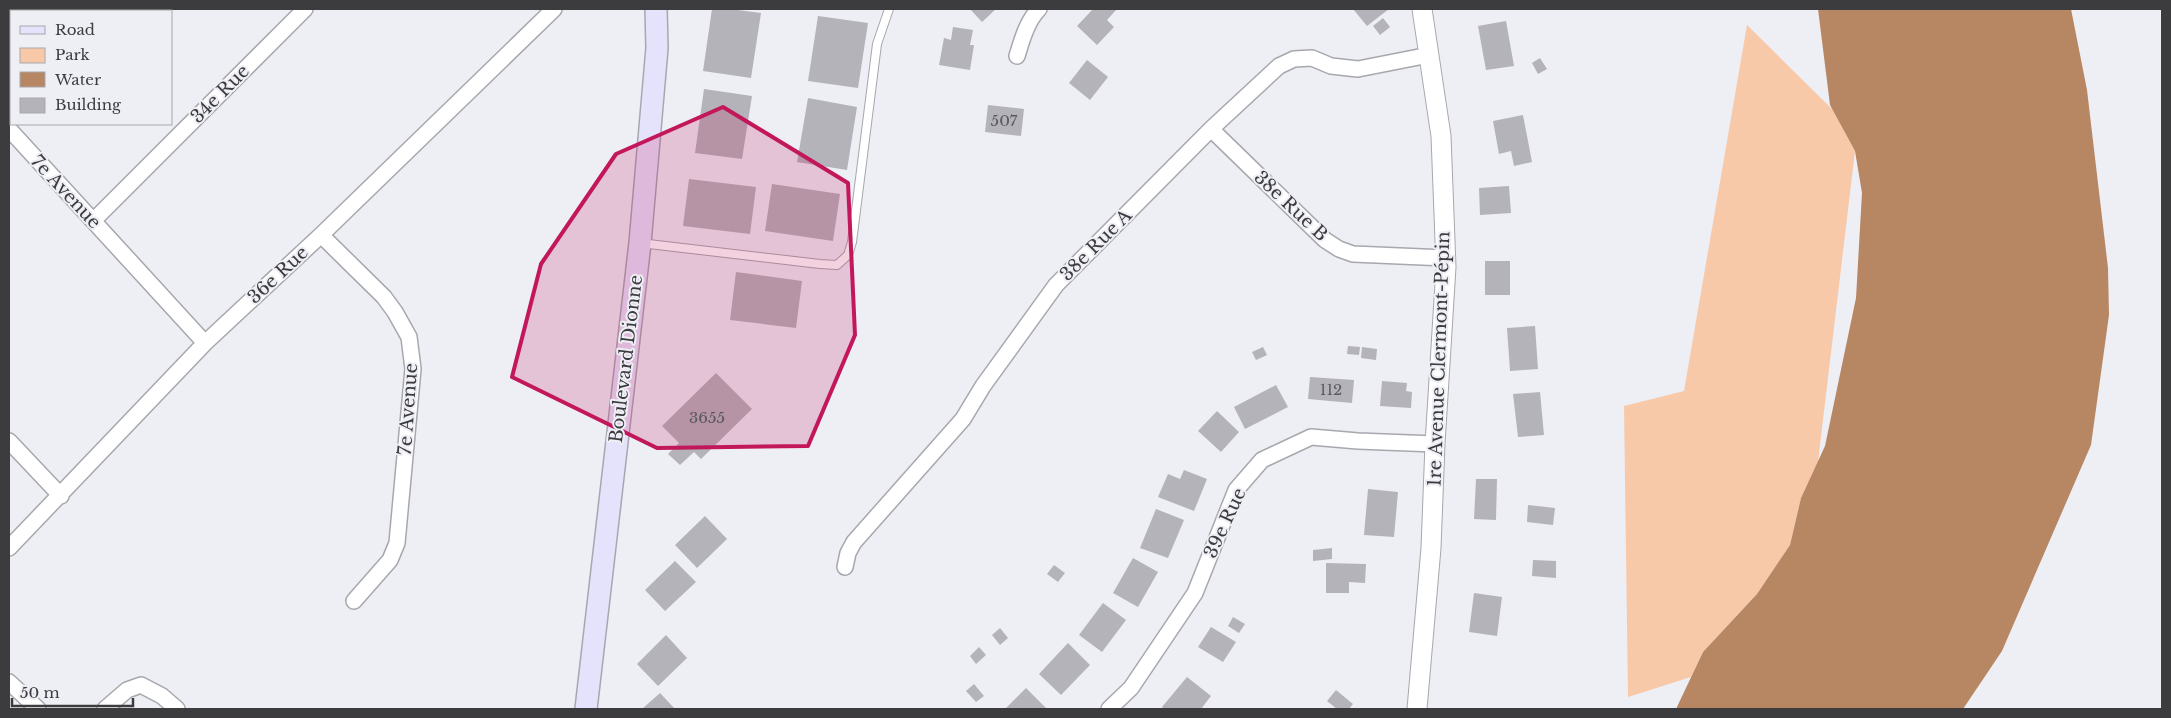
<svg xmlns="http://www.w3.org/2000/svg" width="2171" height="718" font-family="'Libre Baskerville',serif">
<rect width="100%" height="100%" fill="#eeeef5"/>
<path fill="#f7c9a9" d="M1747,25L1833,110L1855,151L1818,462L1801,498L1790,545L1757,594L1703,652L1691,677L1628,697L1624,406L1684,391Z"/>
<path fill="#b78663" d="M1818,9H2071L2087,90L2108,268L2109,315L2091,445L2002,651L1963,709H1676L1703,652L1757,594L1790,545L1801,498L1825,446L1856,298L1862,193L1855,151L1830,105Z"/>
<path fill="#b3b3b9" d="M712,9H730L761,13L751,78L703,71Z
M970,9H996L982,22Z
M1093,9L1116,10L1107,20L1114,27L1097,45L1077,26Z
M1353,9H1389L1367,26Z
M818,16L868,23L858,88L808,81Z
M1383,18L1390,27L1380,35L1373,26Z
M1506,21L1514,66L1486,70L1478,26Z
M953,27L973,30L970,45H974L970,70L939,65L944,38L951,40Z
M1540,58L1547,69L1538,74L1532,63Z
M1087,60L1108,77L1090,100L1069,83Z
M704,89L752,96L742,159L695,153Z
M808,98L857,107L847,170L797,162Z
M988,105L1024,109L1021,136L985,132Z
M1523,115L1532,162L1514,166L1511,151L1499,154L1493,121Z
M689,179L756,187L750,234L683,226Z
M772,184L840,194L833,241L765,231Z
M1509,186L1511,213L1480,215L1479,188Z
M1485,261H1510V295H1485Z
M736,272L802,281L796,328L730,320Z
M1535,326L1538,369L1510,371L1507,328Z
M1348,346L1360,347L1359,355L1347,354Z
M1263,347L1267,355L1256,360L1252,352Z
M1362,347L1377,349L1376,360L1361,358Z
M716,373L752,409L701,459L694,452L680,465L668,454L679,443L662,426Z
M1310,377L1354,380L1352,403L1308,399Z
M1382,381L1407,383L1406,391L1412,392L1411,408L1380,406Z
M1276,385L1288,407L1245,429L1234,407Z
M1540,392L1544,435L1518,437L1513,394Z
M1217,411L1239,432L1221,452L1198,431Z
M1184,470L1207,479L1194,511L1158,497L1168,474L1180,479Z
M1476,479H1497L1496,520L1474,519Z
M1368,489L1398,492L1394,537L1364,535Z
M1528,505L1555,508L1553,525L1527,522Z
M1156,509L1184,520L1168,558L1140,548Z
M705,516L727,539L697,568L675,545Z
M1332,548V559L1313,561V550Z
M1133,558L1158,572L1138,607L1113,593Z
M1533,560L1556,561V578L1532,576Z
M675,561L696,582L665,611L645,590Z
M1326,563L1366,564L1365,583L1349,582V593H1326Z
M1054,565L1065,573L1058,582L1047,574Z
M1474,593L1502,597L1497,636L1469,632Z
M1103,603L1126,620L1102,652L1079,635Z
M1233,617L1245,624L1239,633L1228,626Z
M1211,627L1236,642L1223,662L1198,647Z
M1000,628L1008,638L1000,645L992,635Z
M666,635L687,658L658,686L637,664Z
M1068,643L1090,665L1061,695L1039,674Z
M979,647L986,655L976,664L970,656Z
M1187,677L1211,696L1201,709H1164L1162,707Z
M974,684L984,696L976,702L966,691Z
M1026,688L1047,709H1005Z
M1336,690L1353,704L1349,709H1337L1327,701Z
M660,693L675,709H642Z"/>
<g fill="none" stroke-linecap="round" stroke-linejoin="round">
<defs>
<path id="service" d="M640,243L820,264L837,265L848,255L852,242L877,44L889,9"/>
<path id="minor" d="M58,11L60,9
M1017,56C1022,40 1027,21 1039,9
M9,61L11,59
M9,129L205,343
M1211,129L1325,240L1339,249L1353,254L1446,258
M93,221L305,9
M321,235L384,297L395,312L409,337L413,369L397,543L390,560L354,601
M9,441L61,496
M9,548L205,343L321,235L554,9
M845,567L848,553L854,542L963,419L983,386L1056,285L1211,129L1279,66L1294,59L1312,58L1331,66L1358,69L1429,55
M9,682L38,709
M105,709L127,690L141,685L162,696L177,709
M1109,709L1131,688L1195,593L1236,490L1262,460L1311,437L1358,441L1435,444"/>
<path id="tertiary" d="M1417,709L1431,548L1435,444L1446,267L1441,136L1422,9"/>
<path id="secondary" d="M586,709L640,243L657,48L656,9"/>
</defs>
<use href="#service" stroke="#a7a7ae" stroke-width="10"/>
<use href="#minor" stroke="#a7a7ae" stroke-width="18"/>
<use href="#tertiary" stroke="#a7a7ae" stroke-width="21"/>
<use href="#secondary" stroke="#a7a7ae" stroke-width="24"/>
<use href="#service" stroke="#fff" stroke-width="8"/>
<use href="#minor" stroke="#fff" stroke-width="15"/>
<use href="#tertiary" stroke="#fff" stroke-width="19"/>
<use href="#secondary" stroke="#e5e2fc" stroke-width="21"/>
</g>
<path fill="#c2185b" fill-opacity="0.2" stroke="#c2185b" stroke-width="4" stroke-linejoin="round" d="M723,107L848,183L855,335L808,446L657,448L512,377L541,264L616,154Z"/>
<g text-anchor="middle" stroke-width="4" stroke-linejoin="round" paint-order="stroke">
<g font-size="15" fill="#5a5a5e">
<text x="1004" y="126">507</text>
<text x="1331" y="395">112</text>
<text x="707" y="423">3655</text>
</g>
<g font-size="18" fill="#3c3c3f" stroke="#eeeef5">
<text transform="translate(220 94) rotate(-45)" y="6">34e Rue</text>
<text transform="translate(66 192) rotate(47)" y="6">7e Avenue</text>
<text transform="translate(1291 206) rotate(43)" y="6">38e Rue B</text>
<text transform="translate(1096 245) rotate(-45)" y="6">38e Rue A</text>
<text transform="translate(278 275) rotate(-43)" y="6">36e Rue</text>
<text transform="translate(626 359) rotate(-83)" y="6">Boulevard Dionne</text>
<text transform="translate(1439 359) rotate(-88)" y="6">1re Avenue Clermont-Pépin</text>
<text transform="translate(408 409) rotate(-86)" y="6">7e Avenue</text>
<text transform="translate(1225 523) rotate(-65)" y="6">39e Rue</text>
</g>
</g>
<rect width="2171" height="718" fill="none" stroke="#3c3c3f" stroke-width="20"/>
<rect x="10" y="10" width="162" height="115" fill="#eeeef5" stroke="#a7a7ac"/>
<rect x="20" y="26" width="25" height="8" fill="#e5e2fc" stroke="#a7a7ac"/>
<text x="55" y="35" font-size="15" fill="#3c3c3f">Road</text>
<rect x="20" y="48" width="25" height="15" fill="#f7c9a9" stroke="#a7a7ac"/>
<text x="55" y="60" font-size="15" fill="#3c3c3f">Park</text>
<rect x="20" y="72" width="25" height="15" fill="#b78663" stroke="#a7a7ac"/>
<text x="55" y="85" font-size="15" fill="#3c3c3f">Water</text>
<rect x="20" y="98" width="25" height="15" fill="#b3b3b9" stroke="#a7a7ac"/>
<text x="55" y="110" font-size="15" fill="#3c3c3f">Building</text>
<path d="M12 698v8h121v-8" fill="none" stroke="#3c3c3f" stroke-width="2.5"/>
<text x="20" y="698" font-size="15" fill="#3c3c3f" stroke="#eeeef5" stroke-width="4" paint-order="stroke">50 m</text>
</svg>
